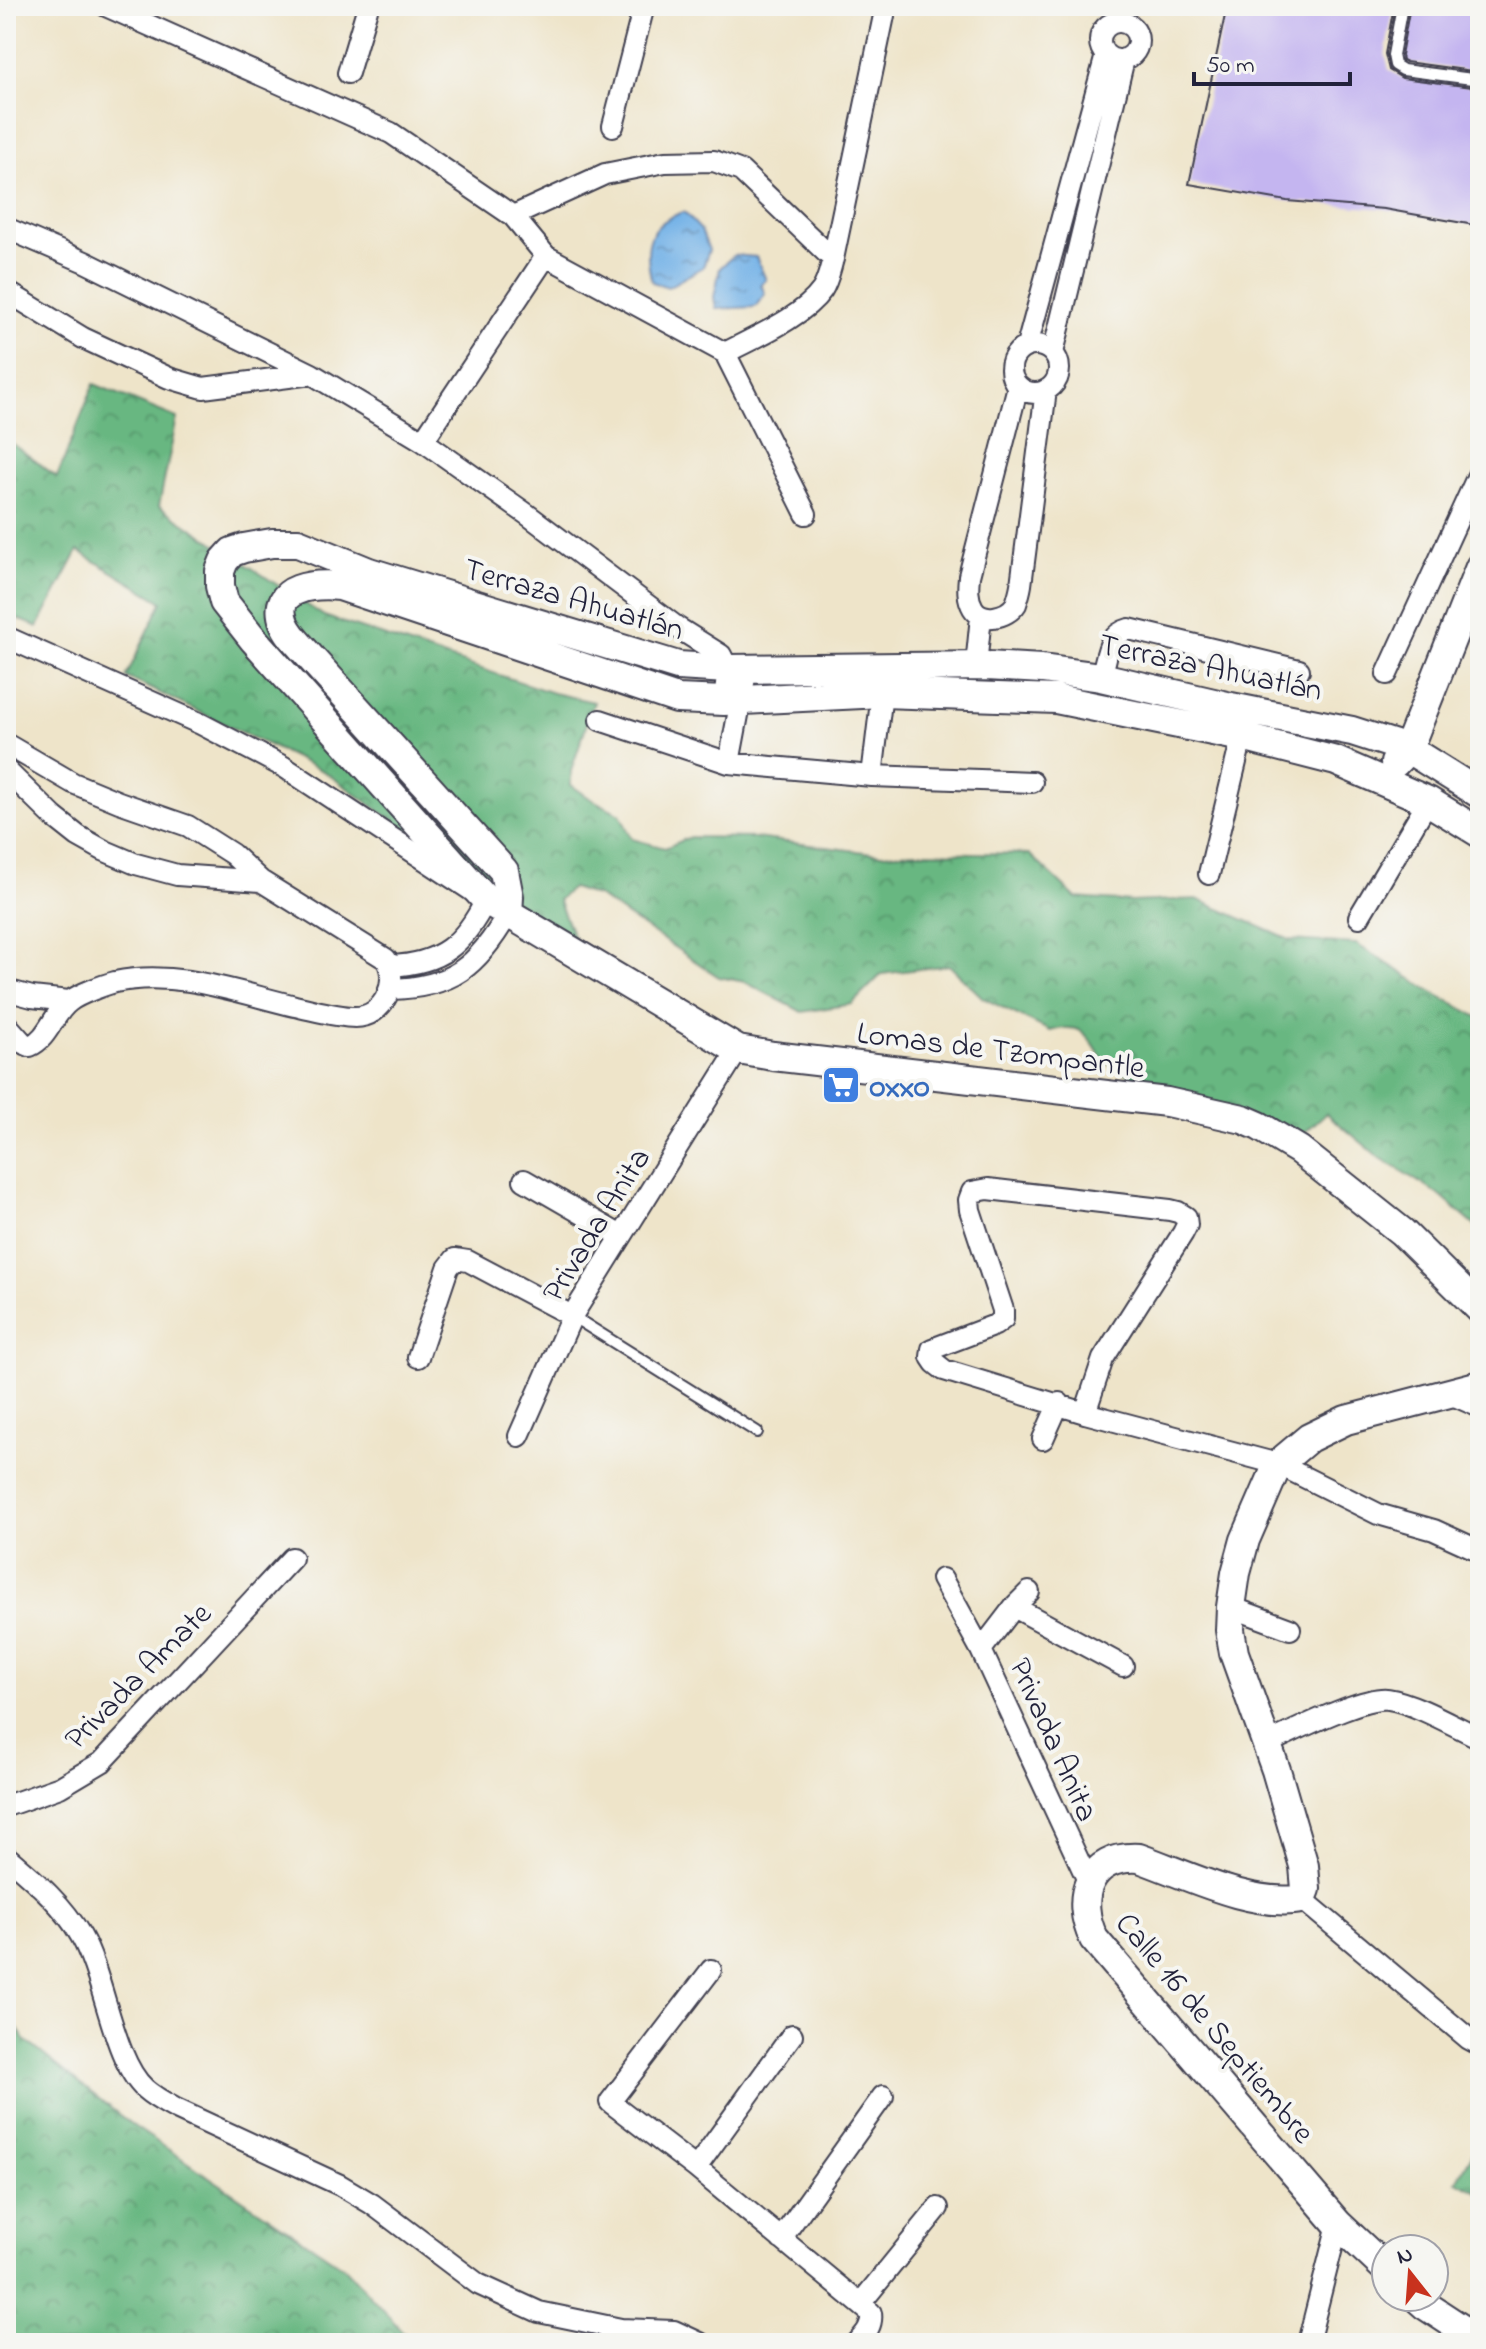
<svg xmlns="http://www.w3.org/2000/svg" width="1486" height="2349" font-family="'Indie Flower',sans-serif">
<defs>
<pattern id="forest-crowns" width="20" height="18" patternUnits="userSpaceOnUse" patternTransform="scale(2)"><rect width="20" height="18" fill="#68b781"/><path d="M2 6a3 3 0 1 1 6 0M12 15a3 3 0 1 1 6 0" fill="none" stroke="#55946b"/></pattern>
<pattern id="water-ripples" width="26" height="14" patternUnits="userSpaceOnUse" patternTransform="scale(2)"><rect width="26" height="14" fill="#75b2e7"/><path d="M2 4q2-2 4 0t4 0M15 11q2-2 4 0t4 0" fill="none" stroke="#6090bc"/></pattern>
</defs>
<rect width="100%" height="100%" fill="#f6f6f2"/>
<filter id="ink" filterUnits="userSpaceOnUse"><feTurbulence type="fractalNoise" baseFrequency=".0125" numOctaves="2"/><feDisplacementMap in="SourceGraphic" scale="16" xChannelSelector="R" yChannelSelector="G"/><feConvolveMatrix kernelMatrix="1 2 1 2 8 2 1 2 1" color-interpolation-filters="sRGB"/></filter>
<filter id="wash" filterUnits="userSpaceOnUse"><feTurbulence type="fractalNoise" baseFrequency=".006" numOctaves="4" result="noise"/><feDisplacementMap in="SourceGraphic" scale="32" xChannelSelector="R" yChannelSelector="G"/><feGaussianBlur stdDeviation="1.8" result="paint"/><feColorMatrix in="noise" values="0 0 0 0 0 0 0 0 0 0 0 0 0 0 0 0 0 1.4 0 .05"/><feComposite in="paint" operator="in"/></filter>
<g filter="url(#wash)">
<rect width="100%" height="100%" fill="#eee4c9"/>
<path fill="url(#forest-crowns)" stroke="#456c5e" stroke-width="2" d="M94,384L177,418L159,506L324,616L553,693L594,702L571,771V785L591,799L620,814L632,839L665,848L690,837L756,838L880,854L917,852L1029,854L1076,898L1132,902L1197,899L1290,940L1356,944L1439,996L1480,1018V1230L1438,1194L1379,1157L1326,1113L1295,1141C1234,1117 1170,1097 1112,1066C1089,1054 1095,1017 1050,1031L983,998L949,965L882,974L852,1004L802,1012L745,982L719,977L599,897L572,888L558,900L576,943L541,927L325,772L126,677L162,602L78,551L38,627L6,614V509L9,503L6,500V439L57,477Z
M6,2010L25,2040L132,2125L346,2269L413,2343H6Z
M1480,2140V2193L1457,2181Z"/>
<path fill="url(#water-ripples)" stroke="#4c6a91" stroke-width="2" d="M684,212L701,230L709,250L703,267L668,287L652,282C643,247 647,223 684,212Z
M734,255L756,257L766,280L761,284L765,294L755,307L716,309L714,297L720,268Z"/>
<g id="blocks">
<path fill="#c4b5f0" d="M1227,6H1394L1385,54L1389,70L1402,78L1480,88V226L1384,209L1287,201L1189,184Z
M1410,6H1480V72L1406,62L1402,60L1401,55Z"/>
</g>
</g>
<g filter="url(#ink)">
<use href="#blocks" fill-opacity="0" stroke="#413f50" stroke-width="2"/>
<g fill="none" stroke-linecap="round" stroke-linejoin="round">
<defs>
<path id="lane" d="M1402,6L1393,55L1395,65L1403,70L1480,80
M572,1316L757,1432"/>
<path id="street" d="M106,6L391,133L513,216L546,256L725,353
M1100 41a19 19 0 1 1 38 0a19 19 0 1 1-38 0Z
M348,73L368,6
M613,126L644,6
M513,216L605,174L665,162L714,161L741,171L833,259
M6,228L85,262L312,374L423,441L528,515L678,628L721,655L728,669L724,701
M6,291L83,338L169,378L203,388L312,374
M1011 369a24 24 0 1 1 48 0a24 24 0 1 1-48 0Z
M1027,346L1106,55
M725,353C755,337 802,318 822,290C828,281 830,269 833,259L886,6
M725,353L806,514
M1053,353L1124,59
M1018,386L969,576C968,587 967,598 973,608C982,623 1007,618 1016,604C1018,598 1020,591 1021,585L1046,390
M423,441L546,256
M6,637L201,724L284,767L486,900C464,944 441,964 390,966
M976,666L981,616
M1387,674L1480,471
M1101,677C1108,656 1106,635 1129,629L1299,670
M600,720L729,763L872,776L1032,782
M6,744L73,783L119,802L188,826L232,854L261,881
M729,763L747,667
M6,770L54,817L78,836L103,850L136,864L177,875L261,881L386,959C400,981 384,1017 355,1017C336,1017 314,1010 295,1006C236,992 175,969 115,982C104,985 79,994 70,1001C53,1013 49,1038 30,1046L23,1043L6,1024
M872,776L882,693
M1209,874L1242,737
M1359,917L1428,801
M390,989C452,988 478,966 508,914
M6,990L32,997L69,1001
M524,1180L621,1236
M418,1357L448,1268L455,1259L468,1261L572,1316
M1448,1393L1480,1407
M1085,1413L1103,1359L1183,1233L1187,1225L1186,1217L1178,1212L1170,1210L988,1189L972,1192L969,1200L970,1210L1003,1310V1319L995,1325L932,1349L931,1357L935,1363L944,1370L1085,1413L1278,1464L1378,1514L1434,1530L1480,1551
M519,1436L572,1316L738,1050
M1043,1439L1059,1403
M942,1579L981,1650L1089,1883
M1014,1607L1123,1666
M1231,1607L1290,1629
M981,1650L1014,1607L1029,1592
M1265,1744C1291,1733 1364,1695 1388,1699C1415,1703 1454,1726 1480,1738
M6,1806L60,1787L102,1762L292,1558
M6,1856C34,1880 63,1904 81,1936C105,1978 113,2060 145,2089C154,2097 165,2103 176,2109L340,2185L372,2204L478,2284L539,2312L621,2329L674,2331L700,2343
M1302,1899L1469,2039L1480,2045
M711,1970L610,2102L696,2168L871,2313C873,2326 865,2334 857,2343
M696,2168L792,2035
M781,2239L883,2096
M860,2304L938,2208
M1308,2343L1338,2224"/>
<path id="secondary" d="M1395,763L1408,749L1480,567
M1480,794L1408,749L1352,731L1231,707L1101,677L1042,669L987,666L728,669L678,666L369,572L298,543H272L244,548L232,552L224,561L220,571V586L224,602L254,640L486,900L738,1050L773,1056L1167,1102L1243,1119L1259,1126L1299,1150L1402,1232L1480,1309
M508,914L509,897L504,871L311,658C302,647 289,636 284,623C270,585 317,584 340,586L677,699L724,701L882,693L1056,699L1242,737L1336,761L1428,801L1480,833
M1386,2269L1338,2224L1094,1939C1074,1898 1088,1855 1139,1858C1187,1875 1252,1908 1302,1899L1306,1889L1304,1866L1276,1770L1234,1653L1230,1630L1231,1607L1236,1573L1245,1540L1278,1464L1309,1438L1346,1420L1480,1385
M1416,2297L1425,2305L1480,2341"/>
</defs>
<use href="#lane" stroke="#413f50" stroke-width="14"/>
<use href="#street" stroke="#413f50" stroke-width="24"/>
<use href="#secondary" stroke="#413f50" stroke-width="32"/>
<use href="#lane" stroke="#fff" stroke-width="10"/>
<use href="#street" stroke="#fff" stroke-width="20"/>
<use href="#secondary" stroke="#fff" stroke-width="28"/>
</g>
</g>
<defs>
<symbol id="supermarket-square" viewBox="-11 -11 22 22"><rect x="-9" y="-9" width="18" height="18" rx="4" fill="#3f7fe0" stroke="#f6f6f2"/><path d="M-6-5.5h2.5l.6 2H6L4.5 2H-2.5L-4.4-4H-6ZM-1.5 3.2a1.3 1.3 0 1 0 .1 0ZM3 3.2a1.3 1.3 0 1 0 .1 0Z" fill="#fff"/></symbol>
</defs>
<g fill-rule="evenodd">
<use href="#supermarket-square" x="819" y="1063" width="44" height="44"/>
</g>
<g text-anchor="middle" stroke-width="8" stroke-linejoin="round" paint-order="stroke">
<g font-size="32" fill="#22223b" stroke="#f6f6f2">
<text transform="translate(574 598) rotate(16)" y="11">Terraza Ahuatlán</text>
<text transform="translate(1211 666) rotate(12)" y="11">Terraza Ahuatlán</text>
<text transform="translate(1001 1049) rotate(7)" y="11">Lomas de Tzompantle</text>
<text transform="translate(595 1224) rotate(-58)" y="11">Privada Anita</text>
<text transform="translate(137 1675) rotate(-45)" y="11">Privada Amate</text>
<text transform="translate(1055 1739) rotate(66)" y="11">Privada Anita</text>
<text transform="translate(1216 2027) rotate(50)" y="11">Calle 16 de Septiembre</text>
</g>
<g font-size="32" font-weight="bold" fill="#366cbe" stroke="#f6f6f2" text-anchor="start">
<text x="869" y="1096">oxxo</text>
</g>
</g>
<rect width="1486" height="2349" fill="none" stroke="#f6f6f2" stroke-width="32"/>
<g transform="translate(1410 2273) rotate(343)"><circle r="38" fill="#f6f6f2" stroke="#a1a1a9" stroke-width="2"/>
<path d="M0-6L14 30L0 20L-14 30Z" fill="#c8321e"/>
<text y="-12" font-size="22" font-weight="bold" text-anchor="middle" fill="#22223b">N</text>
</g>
<path d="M1194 72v12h156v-12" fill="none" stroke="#22223b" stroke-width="4"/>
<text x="1206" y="72" font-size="24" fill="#22223b" stroke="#f6f6f2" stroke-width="6" paint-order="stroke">50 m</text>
</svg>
